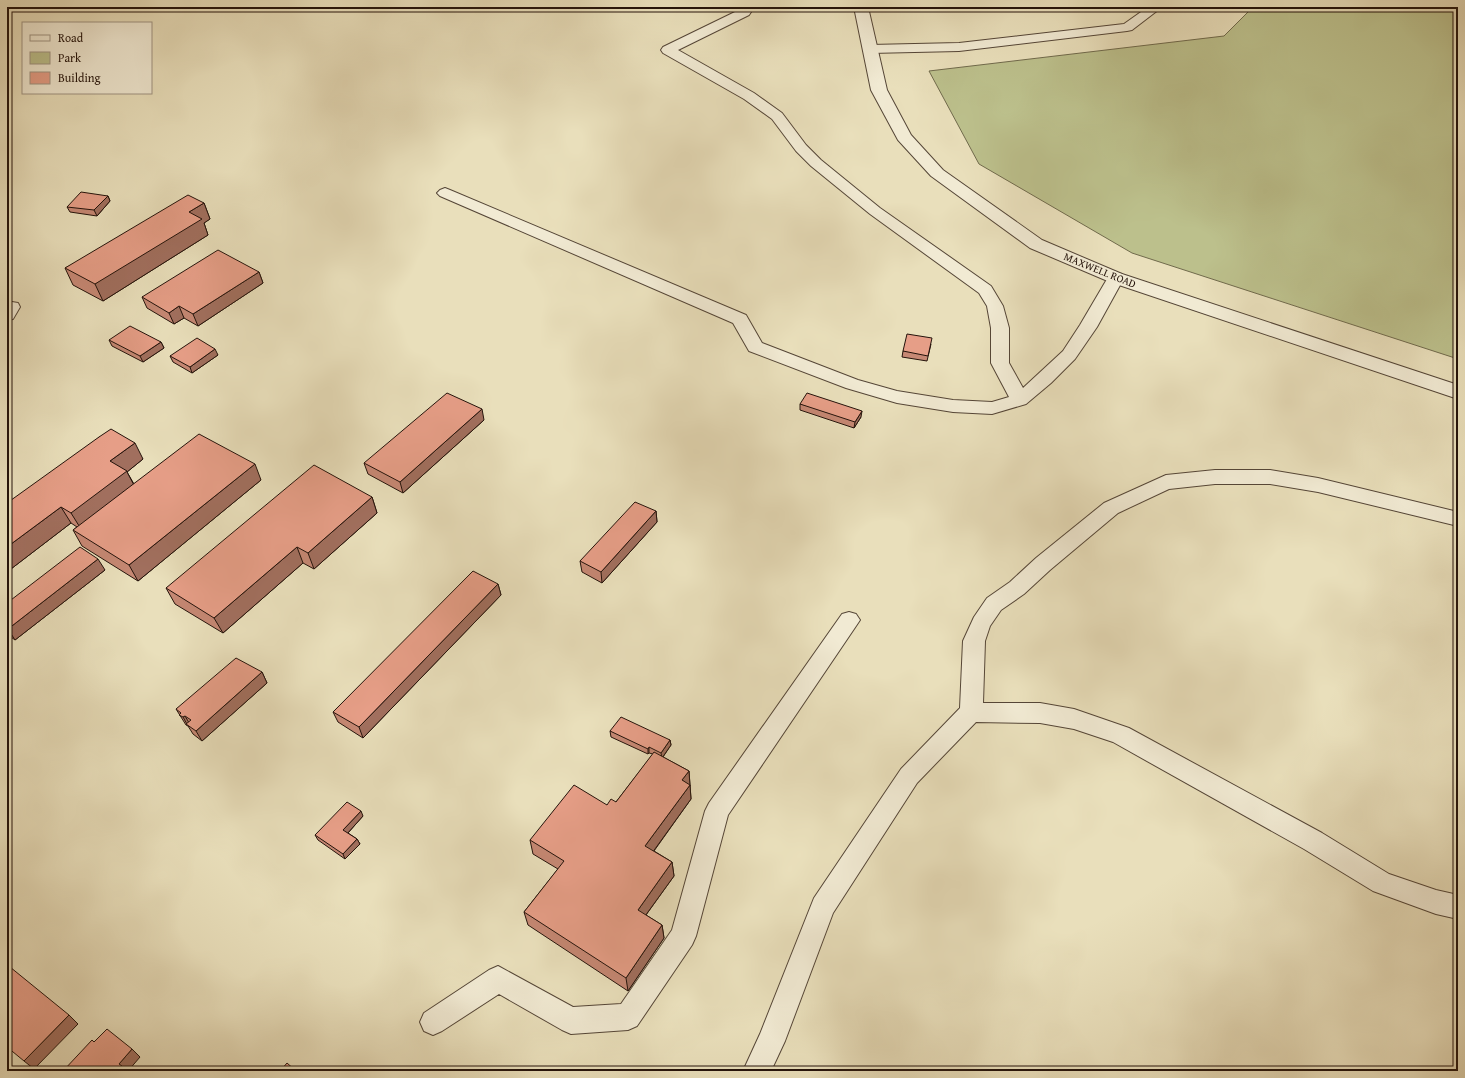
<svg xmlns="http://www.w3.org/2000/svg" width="1465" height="1078" font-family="'Gentium Book Plus',serif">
<rect width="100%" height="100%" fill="#e9dfbb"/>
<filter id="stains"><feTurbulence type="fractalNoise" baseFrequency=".005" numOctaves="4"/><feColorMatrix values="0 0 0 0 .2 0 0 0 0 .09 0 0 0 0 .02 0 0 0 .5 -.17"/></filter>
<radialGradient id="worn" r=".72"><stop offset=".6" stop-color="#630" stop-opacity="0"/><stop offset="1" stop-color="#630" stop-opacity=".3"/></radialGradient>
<path fill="#bcc08c" stroke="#706a4c" d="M1253,7H1458V359L1132,253L979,164L929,71L1224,36Z"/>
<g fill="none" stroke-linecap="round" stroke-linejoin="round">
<defs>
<path id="service" d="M735,7H748L751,12L749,15L678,50L754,93L782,113L806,145L821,160L880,208L991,286L1003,306L1009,328V363L1023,388L1063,351L1080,325L1110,274L1116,273L1122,274L1124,278L1097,327L1075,359L1051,383L1026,404L992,414L953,412L897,403L846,388L749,351L733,323L440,196L437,193L440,190L445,188L450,190L746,315L762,343L858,380L897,391L953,400L992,402L1009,397L991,363V328L987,306L979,293L870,214L811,166L796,151L772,119L744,99L663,53L661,50L663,47L737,11Z
M1148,7H1162L1132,30L1127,31L959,51L870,53L865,52L863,49L865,46L870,45L959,43L1124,24Z
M12,302L18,303L20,307L13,319L7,320V303Z
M1215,470H1270L1318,478L1458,512V526L1318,492L1270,484H1215L1169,489L1118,513L1050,570L1024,594L1001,610L990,626L985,641L983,703H1040L1074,709L1129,728L1322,833L1389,874L1436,890L1458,895V919L1436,914L1373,891L1304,849L1113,742L1074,729L1040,723L976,722L917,783L833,913L785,1041L771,1071H743L760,1034L814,898L901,769L960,708L963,641L974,617L987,598L1010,582L1036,558L1104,503L1166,475Z
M849,612L856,614L860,620L856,626L728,815L696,936L692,945L637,1026L628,1030L571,1034L562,1030L499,994L442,1031L433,1035L424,1031L420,1022L424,1013L489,970L498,966L573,1007L621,1004L672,930L705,811L709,803L842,614Z"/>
<path id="minor" d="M854,7H868L887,90L911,135L943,170L1042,240L1122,274L1458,385V399L1110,282L1030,248L931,176L898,140L871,90Z"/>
</defs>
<use href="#service" stroke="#554637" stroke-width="2"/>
<use href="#minor" stroke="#554637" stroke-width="2"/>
<use href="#service" fill="#f1ead3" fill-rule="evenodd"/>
<use href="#minor" fill="#f1ead3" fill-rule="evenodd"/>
</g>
<path fill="#c68874" stroke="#24130b" d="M108,196L110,201L97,216L70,212L67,207Z
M204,203L210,219L204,223L208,235L103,301L73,285L65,268Z
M259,272L263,283L198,326L184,318L174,324L147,308L142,297Z
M109,340L161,342L164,348L143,362L112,346Z
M931,344L927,361L902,357L903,351Z
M218,355L192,373L173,362L170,356Z
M800,404L861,417L854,428L800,410Z
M484,420L403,493L368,474L364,463Z
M99,437L143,459L127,472L134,484L261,480L138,581L82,546L73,530L77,527L71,523L7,572Z
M372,497L377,513L314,569L303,563L223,633L175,604L166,588Z
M656,511L657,522L602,583L582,572L580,561Z
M105,570L15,640L7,634V603Z
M498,584L501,595L363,738L338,722L333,712Z
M262,672L267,683L202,741L193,734L188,726L186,725L176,709Z
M610,731L670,740L671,745L663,757L689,771L691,799L654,851L672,862L674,876L646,915L662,925L664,938L628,991L528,925L524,912L558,869L533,854L530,840L607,805L616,802L653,754L649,753L648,754L611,737Z
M363,816L348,833L357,839L360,844L345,859L318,840L315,835Z"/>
<path fill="#a16f5e" stroke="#24130b" d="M108,196L110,201L97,216L94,210Z
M204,203L210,219L204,223L208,235L103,301L95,284L189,212Z
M259,272L263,283L198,326L193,314Z
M179,306L184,318L174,324L169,313Z
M161,342L164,348L143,362L140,356Z
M215,349L218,355L192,373L190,367Z
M482,409L484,420L403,493L400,482Z
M862,411L861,417L854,428L855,422Z
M135,443L143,459L127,472L135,487L81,529L71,513L110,461Z
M255,464L261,480L138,581L129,565Z
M372,497L377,513L314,569L308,553Z
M61,507L71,523L7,572V547Z
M656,511L657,522L602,583L601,572Z
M297,547L303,563L223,633L214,618Z
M98,559L105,570L15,640L8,629Z
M498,584L501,595L363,738L359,727Z
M262,672L267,683L202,741L196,731Z
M185,716L191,726H188L183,717Z
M670,740L671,745L662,758L661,753Z
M649,747V753L648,754V749Z
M689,771L690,786L682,780Z
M690,785L691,799L647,860L645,846Z
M361,811L363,816L346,835L343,830Z
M357,839L360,844L345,859L343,854Z
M672,862L674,876L640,923L638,910Z
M662,925L664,938L628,991L626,978Z
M69,1015L78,1024L34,1069L24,1061Z
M132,1049L140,1057L128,1071H117L119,1064Z"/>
<path fill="#e69e87" stroke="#24130b" d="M81,192L108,196L94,210L67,207Z
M188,195L204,203L189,212L202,219L95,284L65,268Z
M218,250L259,272L193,314L179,306L169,313L142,297Z
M130,326L161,342L140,356L109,340Z
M907,334L932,338L928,356L903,351Z
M197,338L215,349L190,367L170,356Z
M447,393L482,409L400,482L364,463Z
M807,393L862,411L855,422L800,404Z
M111,429L135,443L110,461L127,471L71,513L61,507L7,547V503L99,437Z
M199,434L255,464L129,565L73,530Z
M314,465L372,497L308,553L297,547L214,618L166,588Z
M635,502L656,511L601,572L580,561Z
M80,547L98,559L8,629H7V603Z
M473,571L498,584L359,727L333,712Z
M236,658L262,672L196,731L186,724L191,720L185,716L183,717L179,715L181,713L176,709Z
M621,717L670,740L661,753L649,747L648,749L610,731Z
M654,752L689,771L682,780L690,785L645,846L672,862L638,910L662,925L626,978L524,912L564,861L530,840L574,785L607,805L611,799L616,802Z
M347,802L361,811L343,830L357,839L343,854L315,835Z
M10,967L69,1015L24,1061L7,1047V970Z
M107,1029L132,1049L119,1064L122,1066L117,1071H63L92,1040L94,1042Z
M287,1063L296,1071H280Z"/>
<g text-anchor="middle" stroke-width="3" stroke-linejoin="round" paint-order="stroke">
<g font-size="11" fill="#24130b" stroke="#f1ead3">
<text transform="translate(1100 270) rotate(22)" y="4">MAXWELL ROAD</text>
</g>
</g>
<rect width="1465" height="1078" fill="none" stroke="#e9dfbb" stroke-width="24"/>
<rect x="8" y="8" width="1449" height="1062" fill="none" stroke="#24130b" stroke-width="2"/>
<rect x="12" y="12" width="1441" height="1054" fill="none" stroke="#24130b"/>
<rect x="22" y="22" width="130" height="72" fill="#f1ead3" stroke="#9f9483"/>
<rect x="30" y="35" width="20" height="6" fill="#f1ead3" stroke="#9f9483"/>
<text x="58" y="42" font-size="12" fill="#24130b">Road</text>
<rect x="30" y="52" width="20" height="12" fill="#bcc08c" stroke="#9f9483"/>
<text x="58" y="62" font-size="12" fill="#24130b">Park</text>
<rect x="30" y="72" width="20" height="12" fill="#e69e87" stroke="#9f9483"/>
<text x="58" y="82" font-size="12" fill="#24130b">Building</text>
<rect width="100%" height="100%" filter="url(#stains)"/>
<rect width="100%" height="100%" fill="url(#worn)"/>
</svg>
